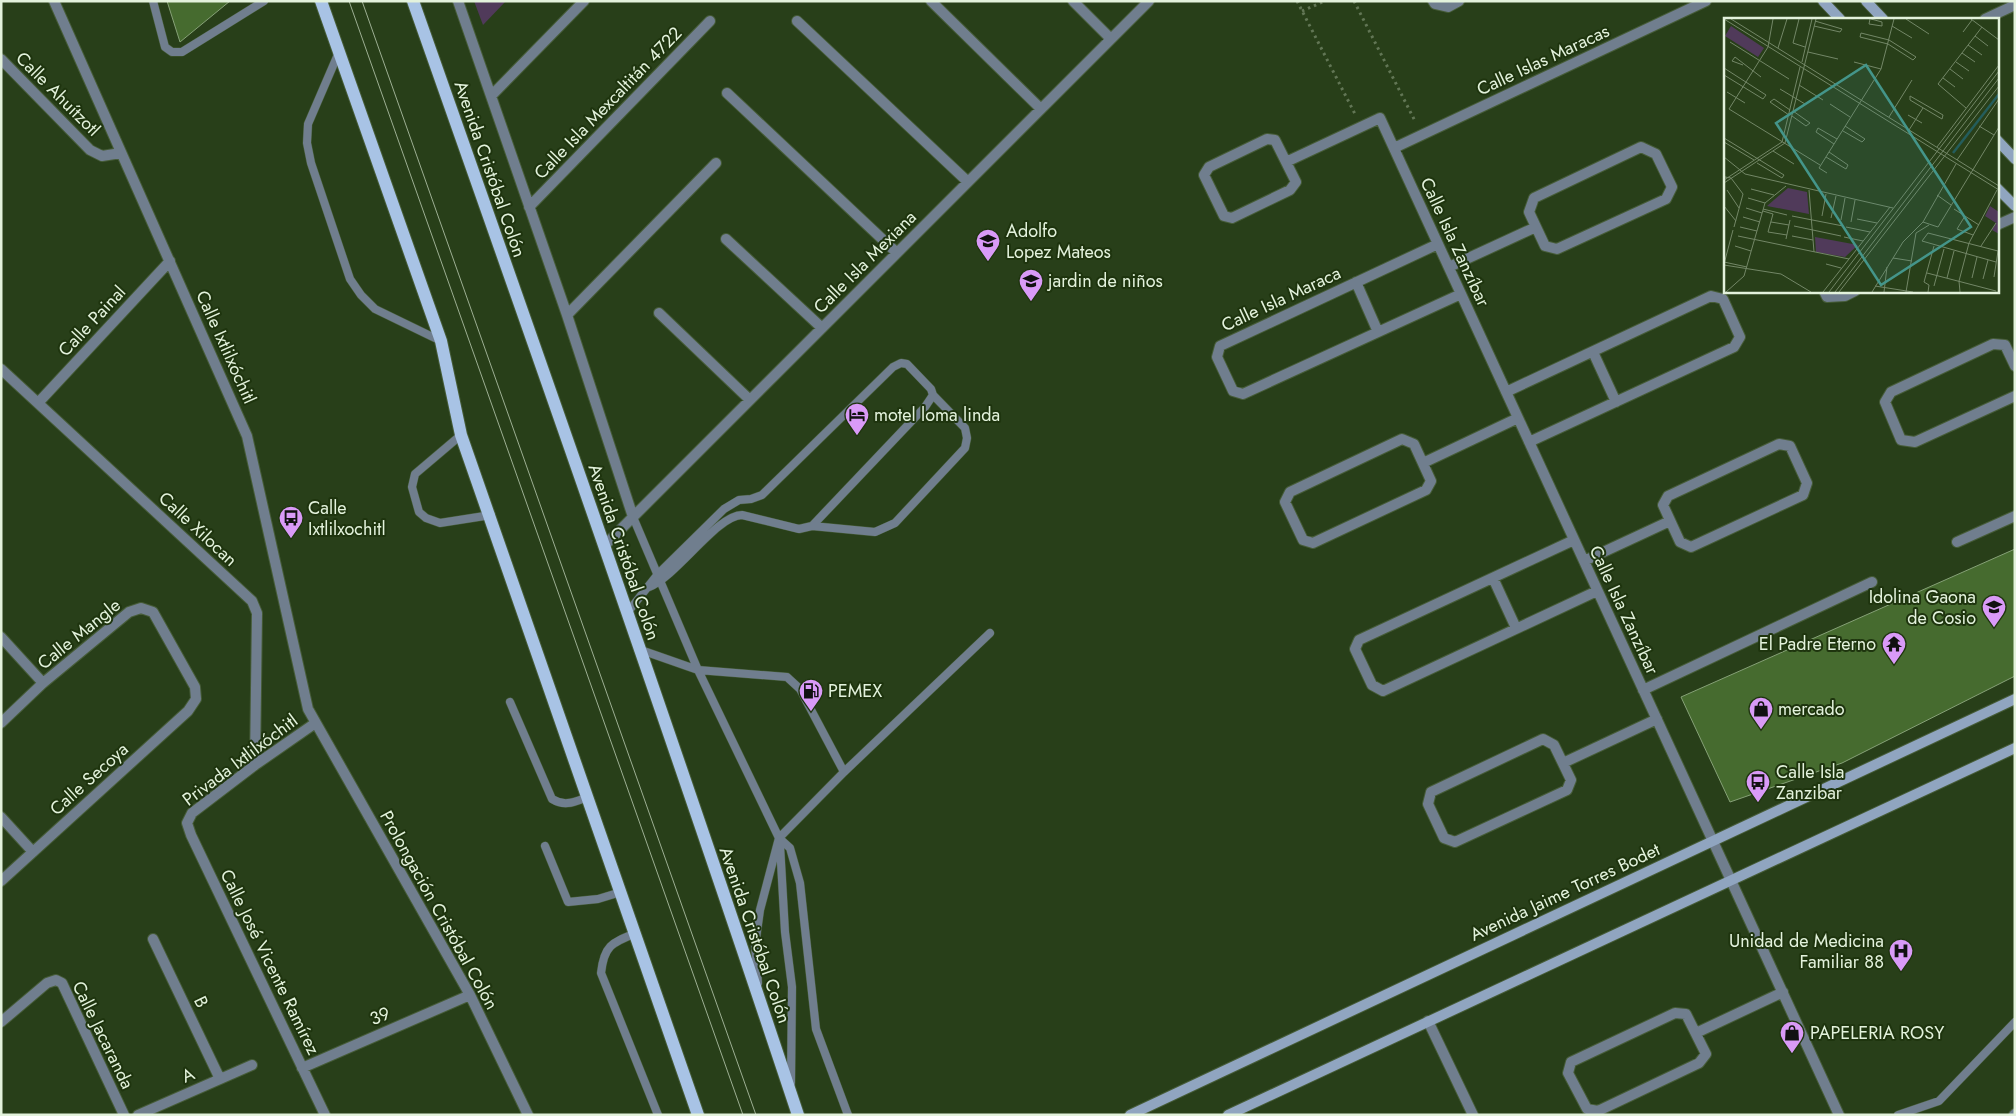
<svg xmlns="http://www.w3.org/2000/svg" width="2016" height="1116" font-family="Jost,sans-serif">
<rect width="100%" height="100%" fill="#283f19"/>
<path fill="#503a5a" d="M474,1H506L483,25Z"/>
<path fill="#466b2f" stroke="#86a177" d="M167,1H230L180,42Z
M2015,549V676L1842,763L1730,802L1681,697Z"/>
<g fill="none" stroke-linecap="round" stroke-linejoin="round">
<defs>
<path id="lane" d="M153,1L165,47L172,52H182L264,1
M339,52L308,124L307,143L311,163L350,279L361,295L375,309L441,341
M461,435L415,474L412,487L419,512L426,518L440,523L491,515
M633,517L698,670L779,838L790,848L800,883L816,1029L848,1115
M812,526L875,532L895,523L965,448L967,438L965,428L933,395
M627,613L658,574L724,509L739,500L751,499L762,495L893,367L901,363L907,364L931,389L933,395L925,407L812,526L799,529L742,515C717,515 677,576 649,587
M638,649L698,670L787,677L800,689L844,772L779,838L760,910L755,946L758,983
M510,702L552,799C565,807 574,802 588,797
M844,772L990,633
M780,845L785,932L792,987L791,1083
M545,846L568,902L598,899L621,892
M636,933C611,943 604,946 601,973L658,1115
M1898,1115L1939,1101L2015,1022"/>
<path id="street" d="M54,1L247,436L308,709L470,995L528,1115
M458,1L567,315L633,517
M931,1L1041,109
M1073,1L1111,39
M1433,1L1435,4L1448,7L1459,1
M1985,19L2015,5
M797,21L968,182
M1,59L90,150L102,156L121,153
M727,93L897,253
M491,96L584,1
M1267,139L1275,140L1296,182L1290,190L1232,218L1224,216L1204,175L1209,167Z
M1641,147L1656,154L1672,187L1666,199L1557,249L1545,246L1529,212L1534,198Z
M1394,148L1706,1
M1286,162L1380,118L1839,1115
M529,207L710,21
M1997,225L2015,217
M726,239L822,328
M1438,244L1220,346L1217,357L1233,391L1243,394L1461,294
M1449,267L1536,227
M1356,282L1378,332
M1824,291L1827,297L1845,296L1855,291
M659,313L750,400
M567,315L716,163
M1593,352L1616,402
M2015,366L2005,345L1993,344L1891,392L1885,402L1901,440L1915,442L2015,396
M1,369L252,601L257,613L255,765
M1506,392L1711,296L1723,299L1740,337L1734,347L1529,442
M38,403L170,261
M1402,439L1414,444L1431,481L1426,490L1313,543L1303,540L1285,502L1290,492Z
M1779,444L1790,446L1807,483L1803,495L1691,547L1680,542L1663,505L1668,496Z
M1423,463L1518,418
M1574,540L1359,640L1355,649L1372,685L1383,691L1597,591
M1957,542L2015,516
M605,545L1149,1
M1584,561L1670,521
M1493,578L1516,628
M1,637L43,683
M1643,690L1872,582
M1,723L43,683L129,612L141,608L153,612L195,687L196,699L188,711L1,881
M314,724L255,765L192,813L187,823L191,835L325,1115
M1543,739L1554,745L1571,780L1567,790L1455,842L1444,838L1428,804L1431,792Z
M1563,763L1657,719
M1,817L33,852
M153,939L220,1079
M1675,1013L1686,1014L1706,1054L1699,1063L1598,1111L1587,1109L1568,1073L1571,1062Z
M1428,1021L1473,1115
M1,1022L47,983L56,980L62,983L124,1115
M1696,1033L1783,992
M302,1068L470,995
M138,1115L252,1065
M2014,1115L2015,1114"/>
<path id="secondary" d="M1823,1L1840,19
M1866,1L1883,19
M1997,140L2015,159
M1997,188L2015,206
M1130,1115L2015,699
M1228,1115L2015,748"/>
<path id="primary" d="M321,1L441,341L461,435L698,1115
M413,1C544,372 674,742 798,1115"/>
</defs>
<use href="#lane" stroke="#465c38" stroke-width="9"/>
<use href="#street" stroke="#465c38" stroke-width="12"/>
<use href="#secondary" stroke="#465c38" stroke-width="12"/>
<use href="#primary" stroke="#465c38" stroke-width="14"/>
<path stroke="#627655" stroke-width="3" stroke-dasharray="2.5 4" stroke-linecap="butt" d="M1297,1L1355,114
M1354,1L1415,121
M1302,11L1325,1"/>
<use href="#lane" stroke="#707e8e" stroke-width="8"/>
<use href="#street" stroke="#707e8e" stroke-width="10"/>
<use href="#secondary" stroke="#90a5c0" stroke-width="10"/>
<use href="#primary" stroke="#a8c3e5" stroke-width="12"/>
<path stroke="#9daf93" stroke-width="1" d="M349,1L743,1115
M362,1L756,1115"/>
</g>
<defs>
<symbol id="school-pin" viewBox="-11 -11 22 30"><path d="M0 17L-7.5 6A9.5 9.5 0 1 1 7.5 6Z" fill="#d99af7" stroke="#1e340e"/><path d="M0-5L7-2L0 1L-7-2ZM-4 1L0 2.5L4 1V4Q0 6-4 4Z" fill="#111"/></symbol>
<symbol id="hotel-pin" viewBox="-11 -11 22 30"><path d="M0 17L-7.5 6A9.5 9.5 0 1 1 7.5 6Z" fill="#d99af7" stroke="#1e340e"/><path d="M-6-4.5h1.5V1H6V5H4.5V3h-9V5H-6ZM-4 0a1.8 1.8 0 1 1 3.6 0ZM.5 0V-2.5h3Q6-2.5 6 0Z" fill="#111"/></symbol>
<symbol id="bus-pin" viewBox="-11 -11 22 30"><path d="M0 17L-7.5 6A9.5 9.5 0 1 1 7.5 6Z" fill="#d99af7" stroke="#1e340e"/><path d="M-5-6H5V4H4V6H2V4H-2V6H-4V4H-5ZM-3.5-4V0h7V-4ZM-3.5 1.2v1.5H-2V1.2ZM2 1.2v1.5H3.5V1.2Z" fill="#111"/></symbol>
<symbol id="temple-pin" viewBox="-11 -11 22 30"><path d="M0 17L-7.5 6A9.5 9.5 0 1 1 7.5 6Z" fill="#d99af7" stroke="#1e340e"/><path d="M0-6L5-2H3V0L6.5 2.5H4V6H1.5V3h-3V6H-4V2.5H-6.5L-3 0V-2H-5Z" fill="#111"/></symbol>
<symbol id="fuel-pin" viewBox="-11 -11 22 30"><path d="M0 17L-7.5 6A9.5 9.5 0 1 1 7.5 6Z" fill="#d99af7" stroke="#1e340e"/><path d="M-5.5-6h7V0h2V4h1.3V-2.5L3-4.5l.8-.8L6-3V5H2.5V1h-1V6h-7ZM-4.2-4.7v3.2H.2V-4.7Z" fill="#111"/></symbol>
<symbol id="shop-pin" viewBox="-11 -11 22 30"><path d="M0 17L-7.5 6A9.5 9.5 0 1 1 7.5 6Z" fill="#d99af7" stroke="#1e340e"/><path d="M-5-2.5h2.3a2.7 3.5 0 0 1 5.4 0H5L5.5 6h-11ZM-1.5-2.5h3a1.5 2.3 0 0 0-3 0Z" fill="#111"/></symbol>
<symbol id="hospital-pin" viewBox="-11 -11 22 30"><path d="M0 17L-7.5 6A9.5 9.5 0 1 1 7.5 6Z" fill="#d99af7" stroke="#1e340e"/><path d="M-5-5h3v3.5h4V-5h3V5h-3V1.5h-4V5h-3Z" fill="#111"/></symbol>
</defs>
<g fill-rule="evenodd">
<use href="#school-pin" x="974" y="227" width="28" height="38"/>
<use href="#school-pin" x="1017" y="267" width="28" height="38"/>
<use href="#hotel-pin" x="843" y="401" width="28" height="38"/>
<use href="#bus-pin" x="277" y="504" width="28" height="38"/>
<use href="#school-pin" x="1980" y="593" width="28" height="38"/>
<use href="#temple-pin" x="1880" y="630" width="28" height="38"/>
<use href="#fuel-pin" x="797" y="677" width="28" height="38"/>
<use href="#shop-pin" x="1747" y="695" width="28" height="38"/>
<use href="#bus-pin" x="1744" y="768" width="28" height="38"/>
<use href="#hospital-pin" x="1887" y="937" width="28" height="38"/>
<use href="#shop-pin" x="1778" y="1019" width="28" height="38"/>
</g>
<g text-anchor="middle" stroke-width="4" stroke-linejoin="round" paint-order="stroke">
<g font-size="18" fill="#e3f2dc" stroke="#1e340e">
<text transform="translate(1543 60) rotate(-25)" y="6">Calle Islas Maracas</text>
<text transform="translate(58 94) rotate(45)" y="6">Calle Ahuítzotl</text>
<text transform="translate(608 103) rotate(-46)" y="6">Calle Isla Mexcaltitán 4722</text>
<text transform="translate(490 169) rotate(71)" y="6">Avenida Cristóbal Colón</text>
<text transform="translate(1455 242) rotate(65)" y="6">Calle Isla Zanzíbar</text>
<text transform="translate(865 262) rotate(-45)" y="6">Calle Isla Mexiana</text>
<text transform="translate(1281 299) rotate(-25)" y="6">Calle Isla Maraca</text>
<text transform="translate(92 321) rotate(-47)" y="6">Calle Painal</text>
<text transform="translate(226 347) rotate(66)" y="6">Calle Ixtlilxóchitl</text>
<text transform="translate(198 529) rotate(43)" y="6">Calle Xilocan</text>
<text transform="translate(624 552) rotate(71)" y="6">Avenida Cristóbal Colón</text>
<text transform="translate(1624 610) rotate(65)" y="6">Calle Isla Zanzíbar</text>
<text transform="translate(79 634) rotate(-39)" y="6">Calle Mangle</text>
<text transform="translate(240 760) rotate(-37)" y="6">Privada Ixtlilxóchitl</text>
<text transform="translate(89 779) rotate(-42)" y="6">Calle Secoya</text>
<text transform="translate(1565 892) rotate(-25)" y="6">Avenida Jaime Torres Bodet</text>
<text transform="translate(439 910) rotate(61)" y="6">Prolongación Cristóbal Colón</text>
<text transform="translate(755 935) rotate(71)" y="6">Avenida Cristóbal Colón</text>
<text transform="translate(270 962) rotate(64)" y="6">Calle José Vicente Ramírez</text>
<text transform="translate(201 1002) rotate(64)" y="6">B</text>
<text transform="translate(380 1016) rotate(-23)" y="6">39</text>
<text transform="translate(103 1035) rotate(64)" y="6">Calle Jacaranda</text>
<text transform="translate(188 1075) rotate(-24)" y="6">A</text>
</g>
<g font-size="18" fill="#e3f2dc" stroke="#1e340e" text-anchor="start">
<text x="1006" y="237">Adolfo<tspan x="1006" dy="21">Lopez Mateos</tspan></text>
<text x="1048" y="287">jardin de niños</text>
<text x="874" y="421">motel loma linda</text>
<text x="308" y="514">Calle<tspan x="308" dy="21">Ixtlilxochitl</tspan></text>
<text x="1976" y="603" text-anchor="end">Idolina Gaona<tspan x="1976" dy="21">de Cosio</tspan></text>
<text x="1876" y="650" text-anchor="end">El Padre Eterno</text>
<text x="828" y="697">PEMEX</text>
<text x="1778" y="715">mercado</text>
<text x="1776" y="778">Calle Isla<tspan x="1776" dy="21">Zanzibar</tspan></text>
<text x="1884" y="947" text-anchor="end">Unidad de Medicina<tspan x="1884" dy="21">Familiar 88</tspan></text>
<text x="1810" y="1039">PAPELERIA ROSY</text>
</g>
</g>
<g transform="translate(1724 18)">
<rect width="275" height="275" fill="#283f19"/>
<path d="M7,8L40,30L34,39L1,18ZM64,170L83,174L85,196L43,188ZM266,188L275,194V216L268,212L272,205L261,198ZM91,219L134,227L121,239L92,234Z" fill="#503a5a"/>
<path fill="none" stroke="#245d5c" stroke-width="2.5" d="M229,135L275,76"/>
<path fill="none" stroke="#738767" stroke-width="1" d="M0,1L275,172M7,1L275,168M49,1L44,29L5,91L96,147M75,1L69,25L81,29M146,1L145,6L158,8V4L147,1M182,1L205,16M247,1L275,22M90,8L116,14L118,11L91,3M168,8L188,20M239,14L248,2M137,15L165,22L192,39L189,42L164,26L136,19ZM251,18L264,28M6,24L65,61M244,27L258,37M54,30L63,1M84,34L114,41M238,35L251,44M78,44L88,1M130,44L157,51M232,44L245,53M19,47L8,43L11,39L37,59M0,50L42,77L39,81L0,57M226,51L239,61M219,60L231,69M75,67L99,82M56,71L81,86M3,74L21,85M186,78L219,97L218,101L186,82ZM106,86L126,99M242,90L214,66L258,9M65,97L46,84L50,81L66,92M184,97L198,105M68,98L82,108L86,105L69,93M165,99L188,62M255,108L270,117M185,112L199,90M119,113L138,124L141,121L121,108M0,120L60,157L58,160L33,145M0,124L30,142M110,126L92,114L94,110L113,121M213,129L275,47M49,133L70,146M0,139L21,156L169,190M102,139L122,151L124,147L105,134M233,142L275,81M103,155L95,150L157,51L170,1M1,159L7,160L19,176L10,209M0,162L58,124L76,49M0,165L61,125L92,1M27,171L50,177M3,172L15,190M85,172L90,234M213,177L227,187M24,180L41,185M0,188L12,203M22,190L38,195M39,191L63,197M230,191L255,207M39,193L49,196L44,214L63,217M68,198L119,208M98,198L102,176M241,198L233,211L249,217M19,199L36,204M107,200L112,178M133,201L153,205M117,202L121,180M47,204L65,207M127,204L131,182M199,204L214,209L275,109M70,208L117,218M16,209L33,213M122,209L146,214M14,218L125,241M68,218L89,222M120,219L139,223M62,221L66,202M11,228L27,233M257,228L272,205M169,240L188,243M0,244L23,249M0,246L9,212M102,246L117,250M0,247L57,256L87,274M203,255L272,273M270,259L274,233L204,215L198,223L272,244M223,260L230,233M248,260L253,239M259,261L264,242M151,268L189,274M210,268L220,231M2,274L20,258L41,185L62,168M99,274L166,189M105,274L275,53M111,274L275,60M115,274L275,68M148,274L179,224L199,204L232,146M160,274L163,249M182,274L192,215L205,207M204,274L205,267L200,264L210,228M236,274L235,263L245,225L273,172"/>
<path fill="#44958a" fill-opacity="0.15" stroke="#44958a" stroke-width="2.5" d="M142,47L247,209L157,267L52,105Z"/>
<rect width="275" height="275" fill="none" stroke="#e3f2dc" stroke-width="2.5"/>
</g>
<rect width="2016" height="1116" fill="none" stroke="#e3f2dc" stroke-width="5"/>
</svg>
